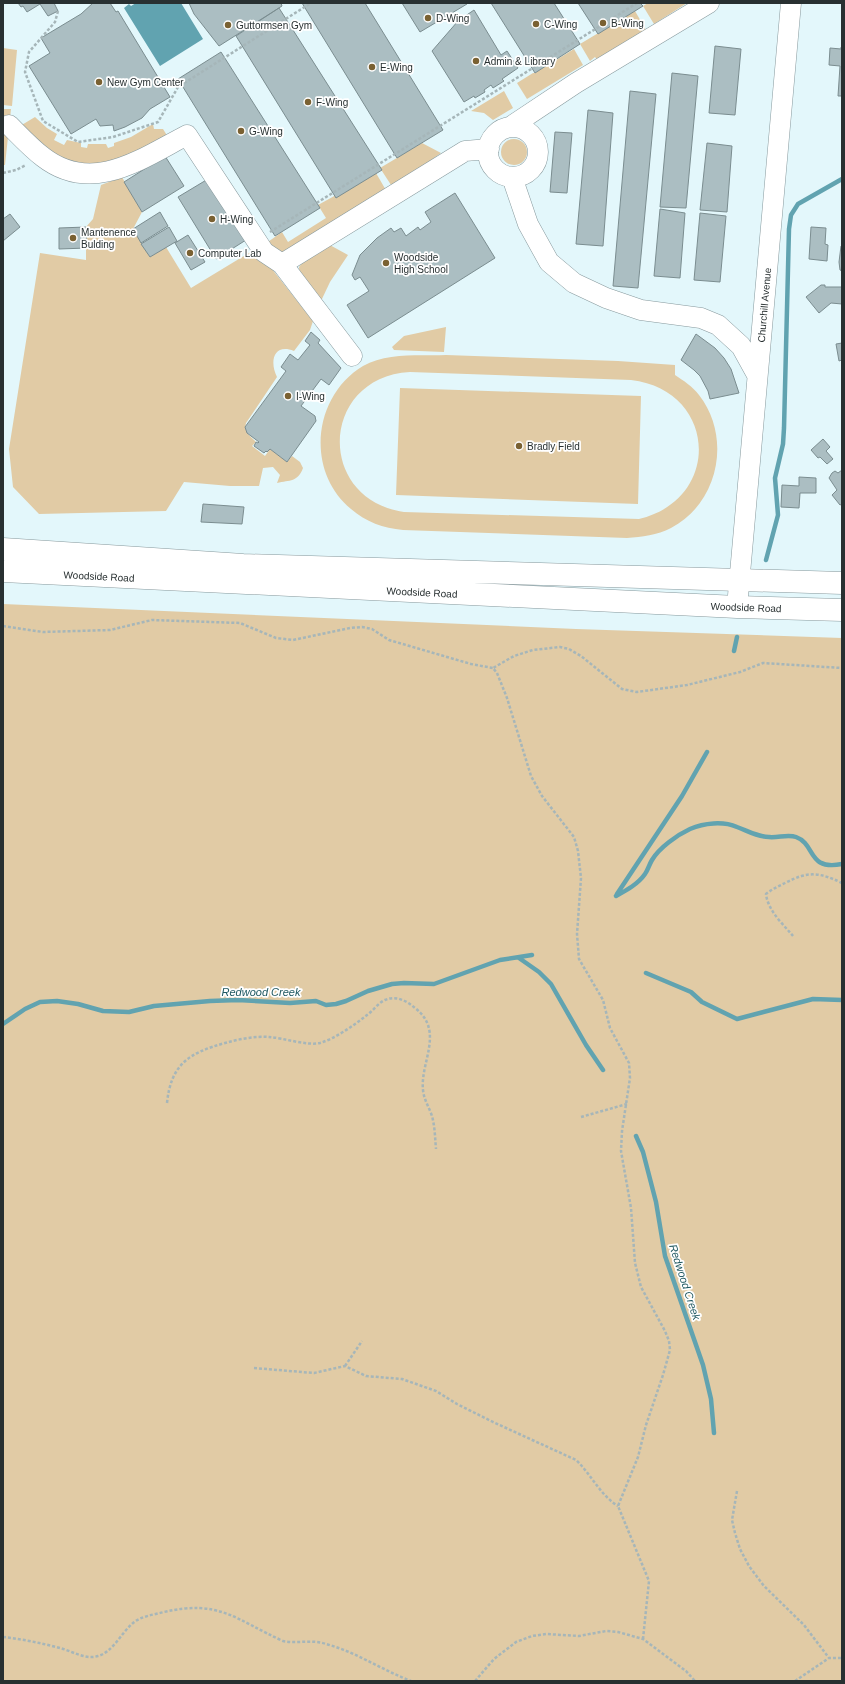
<svg xmlns="http://www.w3.org/2000/svg" width="845" height="1684" font-family="Helvetica,sans-serif">
<rect width="100%" height="100%" fill="#e3f7fb"/>
<path fill="#e1cba5" fill-rule="evenodd" d="M648,3H687L654,24L643,6Z
M635,11L646,30L598,61L595,57L590,61L580,44Z
M3,48L17,50L12,106L3,105Z
M574,49L583,65L527,99L517,83L533,73H535Z
M504,91L513,108L493,120L484,113L471,111Z
M3,109H11L5,165H3Z
M35,117L47,128L57,134L54,140L64,145L67,140L81,143V147L87,148L88,144H106L108,148L114,146V143L131,137L153,124L154,129H163L168,137L102,166L75,165L56,158L20,126Z
M501 152a13 13 0 1 1 26 0a13 13 0 1 1-26 0Z
M422,143L441,153L434,158L436,161L393,188L380,168Z
M376,173L387,192L283,253L265,244L282,232L288,242L326,218L318,205Z
M122,177L142,212L133,229L150,257L166,247L191,288L252,251L272,269L313,321L310,330L294,351C274,343 269,361 277,377L246,423C244,432 250,436 256,442L252,446L265,456L270,449L287,462L292,456L300,462L303,468C298,482 290,480 277,483L280,475L273,467L263,468L259,486H230L184,482L166,511L39,514L13,487L9,449L40,253L86,260V227L93,219L101,185Z
M328,244L348,255L330,282L321,301L300,279L299,267L307,257Z
M446,327L444,352L394,350L392,347L404,336Z
M446,355L618,361L675,365V375C684,381 692,386 699,395C732,437 719,503 671,528C657,535 642,537 627,538L403,530C383,528 366,522 351,509C305,471 313,396 363,366C387,352 419,356 446,355ZM410,372L631,380C717,390 723,499 639,519L404,512C315,499 320,377 410,372Z
M400,388L641,396L638,504L396,495Z
M3,604L576,629L842,638V1681H3Z"/>
<path fill="#61a3b0" d="M136,3H181L203,39L160,66L124,8L129,4L131,6Z"/>
<g fill="none" stroke-linecap="round" stroke-linejoin="round">
<path stroke="#61a3b0" stroke-width="4.5" d="M766,560L778,515L775,478L783,444L784,428L789,229L791,215L798,204L842,179
M734,651L737,637
M617,894L682,796L707,752
M616,896C627,890 638,884 645,874C648,870 649,865 652,860C659,848 677,835 690,829C704,823 723,821 737,827C748,831 757,837 769,837C778,838 788,834 796,837C816,844 807,871 842,864
M519,958L539,972L551,984L586,1045L603,1070
M646,973L691,992L702,1002L737,1019L813,999L842,1000
M3,1024L25,1009L40,1002L57,1001L78,1004L103,1011L129,1012L154,1006L210,1001L238,1000L290,1003L316,1001L326,1005L336,1004L346,1001L368,991L392,984L404,983L434,984L500,960L532,955
M636,1136L643,1152L656,1202L665,1256L703,1365L711,1399L714,1433"/>
</g>
<path fill="#abbec2" stroke="#7b8d90" d="M18,3H54L58,11L48,16L40,4L27,12L23,6L21,7Z
M93,3H110L116,12L118,11L170,97L150,109L142,118L125,127L114,131L113,125L100,126L96,119L71,134L29,66L50,53L41,38L81,14Z
M189,3H281L282,6L219,46L194,14Z
M302,3H365L443,130L397,158Z
M402,3H466L467,4L420,32Z
M491,3H554L580,44L535,73Z
M578,3H640L643,6L598,34Z
M279,8L382,170L336,198L236,36Z
M474,10L501,55L507,51L518,68L502,79L504,81L493,88L491,85L484,90L485,92L475,98L474,96L464,102L432,51L458,21Z
M715,46L741,49L735,115L709,113Z
M841,47H842V96H838L840,66L829,65L830,48L841,49Z
M221,52L320,208L275,236L178,79Z
M672,73L698,76L686,208L660,207Z
M630,91L656,94L638,288L613,286Z
M588,110L613,113L603,246L576,244Z
M555,132L572,133L567,193L550,192Z
M707,143L732,146L727,212L700,210Z
M165,156L184,186L142,212L124,182Z
M208,179L246,240L216,259L178,197Z
M455,193L495,258L368,338L347,305L369,291L360,277L355,280L352,275L360,255L377,238L391,228L394,232L401,228L406,236L418,227L420,230L431,222L425,212Z
M660,209L685,213L680,278L654,276Z
M160,212L168,226L141,243L133,229Z
M700,213L726,216L720,282L694,280Z
M10,214L20,227L3,241V219Z
M86,227L87,248L59,249V228Z
M169,227L177,241L150,257L141,244Z
M811,227L826,228L825,244L828,245L827,261L809,259Z
M188,235L205,262L191,270L175,243Z
M841,246H842V271L840,270L839,262Z
M821,285H825V287H842V304L831,303L819,313L806,297Z
M311,332L320,340L318,343L341,368L329,385L321,379L301,406L315,416L316,421L287,462L270,449L267,452L266,451L264,453L254,446L256,442L258,443L259,442L247,433L245,427L286,371L281,367L290,354L298,360L310,345L305,341Z
M696,334L715,348L724,358L731,369L739,393L710,399L708,391L700,376L694,370L681,360Z
M842,343V360L839,361L836,344Z
M823,439L830,447L826,451L833,459L827,464L820,457L818,458L811,450Z
M842,470V504L840,505L832,495L837,490L829,478L832,473L835,471L838,473Z
M799,477L816,478V493H800L799,508L781,507L782,485L799,486Z
M203,504L244,507L242,524L201,522Z"/>
<g fill="none" stroke-linecap="round" stroke-linejoin="round">
<defs>
<path id="minor" d="M9,125C20,136 31,148 43,157C92,195 141,159 187,135L264,252L282,264L352,356
M510,127L576,83L709,3
M488 152a25 25 0 1 1 50 0a25 25 0 1 1-50 0Z
M512,177L528,224L549,262L574,283L606,298L641,310L701,318L718,325L741,346L757,375
M282,264L465,151L489,149
M737,607L791,3"/>
<path id="major" d="M3,549L243,565L842,583
M3,571L737,607L842,610"/>
</defs>
<use href="#minor" stroke="#87999d" stroke-width="21"/>
<use href="#major" stroke="#87999d" stroke-width="23"/>
<path stroke="#a6b6b9" stroke-width="2.5" stroke-dasharray="3 2" stroke-linecap="butt" d="M58,11L55,22L29,52L25,72L43,121L78,142L113,137L158,122L178,87L311,3
M3,173L16,170L26,165
M270,232L637,3
M3,626L43,632L110,630L152,620L240,623L276,638L293,640L350,628L362,627L372,629L389,640L471,664L493,668
M793,936C783,924 768,911 766,894C772,889 779,886 785,883C808,871 819,872 842,883
M167,1103C171,1064 189,1053 225,1043C239,1039 255,1036 269,1037C284,1038 307,1046 320,1043C336,1038 353,1026 367,1015C373,1011 378,1003 385,1000C396,995 407,1001 415,1008C445,1031 420,1062 423,1090C424,1100 429,1107 432,1116C435,1127 435,1138 436,1149
M581,1117L627,1104
M345,1366L362,1341
M254,1368L314,1373L345,1366L366,1376L402,1379L436,1391L457,1404L493,1422L576,1460C591,1474 600,1495 618,1506
M737,1491L732,1520L735,1533L740,1549L749,1566L764,1586L804,1625L829,1658
M3,1637C22,1639 41,1643 60,1648C72,1651 85,1660 98,1656C113,1652 121,1633 133,1623C141,1616 153,1615 164,1612C220,1599 236,1620 283,1641C297,1644 312,1639 326,1644C356,1652 382,1670 411,1681
M643,1639L649,1581L618,1506L638,1457L646,1425L663,1375L670,1350L669,1341L665,1331L641,1287L635,1263L631,1208L621,1151L622,1131L630,1078L629,1063L610,1028L603,1000L579,959L577,934L581,878L578,851L574,837L542,796L531,776L507,698L497,673L493,668L514,656L533,650L560,647L569,649L581,656L622,689L637,692L687,685L740,672L763,663L842,668
M475,1681L494,1659L516,1642L532,1636L546,1634L579,1636L606,1631L618,1632L643,1639L686,1671L695,1681
M795,1681L829,1658H842"/>
<use href="#minor" stroke="#fff" stroke-width="20"/>
<use href="#major" stroke="#fff" stroke-width="22"/>
</g>
<g fill="#7a6132" stroke="#fff" stroke-width="1.5">
<circle cx="428" cy="18" r="4"/>
<circle cx="603" cy="23" r="4"/>
<circle cx="536" cy="24" r="4"/>
<circle cx="228" cy="25" r="4"/>
<circle cx="476" cy="61" r="4"/>
<circle cx="372" cy="67" r="4"/>
<circle cx="99" cy="82" r="4"/>
<circle cx="308" cy="102" r="4"/>
<circle cx="241" cy="131" r="4"/>
<circle cx="212" cy="219" r="4"/>
<circle cx="73" cy="238" r="4"/>
<circle cx="190" cy="253" r="4"/>
<circle cx="386" cy="263" r="4"/>
<circle cx="288" cy="396" r="4"/>
<circle cx="519" cy="446" r="4"/>
</g>
<g text-anchor="middle" stroke-width="3.5" stroke-linejoin="round" paint-order="stroke">
<g font-size="10" fill="#283031" stroke="#fff" text-anchor="start">
<text x="436" y="22">D-Wing</text>
<text x="611" y="27">B-Wing</text>
<text x="544" y="28">C-Wing</text>
<text x="236" y="29">Guttormsen Gym</text>
<text x="484" y="65">Admin &amp; Library</text>
<text x="380" y="71">E-Wing</text>
<text x="107" y="86">New Gym Center</text>
<text x="316" y="106">F-Wing</text>
<text x="249" y="135">G-Wing</text>
<text x="220" y="223">H-Wing</text>
<text x="81" y="236">Mantenence<tspan x="81" dy="12">Bulding</tspan></text>
<text x="198" y="257">Computer Lab</text>
<text x="394" y="261">Woodside<tspan x="394" dy="12">High School</tspan></text>
<text x="296" y="400">I-Wing</text>
<text x="527" y="450">Bradly Field</text>
</g>
<g font-size="10" fill="#283031" stroke="#fff">
<text transform="translate(764 305) rotate(-85)" y="4">Churchill Avenue</text>
<text transform="translate(99 576) rotate(3)" y="4">Woodside Road</text>
<text transform="translate(422 592) rotate(3)" y="4">Woodside Road</text>
<text transform="translate(746 607) rotate(2)" y="4">Woodside Road</text>
</g>
<g font-size="11" font-style="italic" fill="#205962" stroke="#fff">
<text x="261" y="996">Redwood Creek</text>
<text transform="translate(685 1282) rotate(72)" y="4">Redwood Creek</text>
</g>
</g>
<rect width="845" height="1684" fill="none" stroke="#283031" stroke-width="8"/>
</svg>
